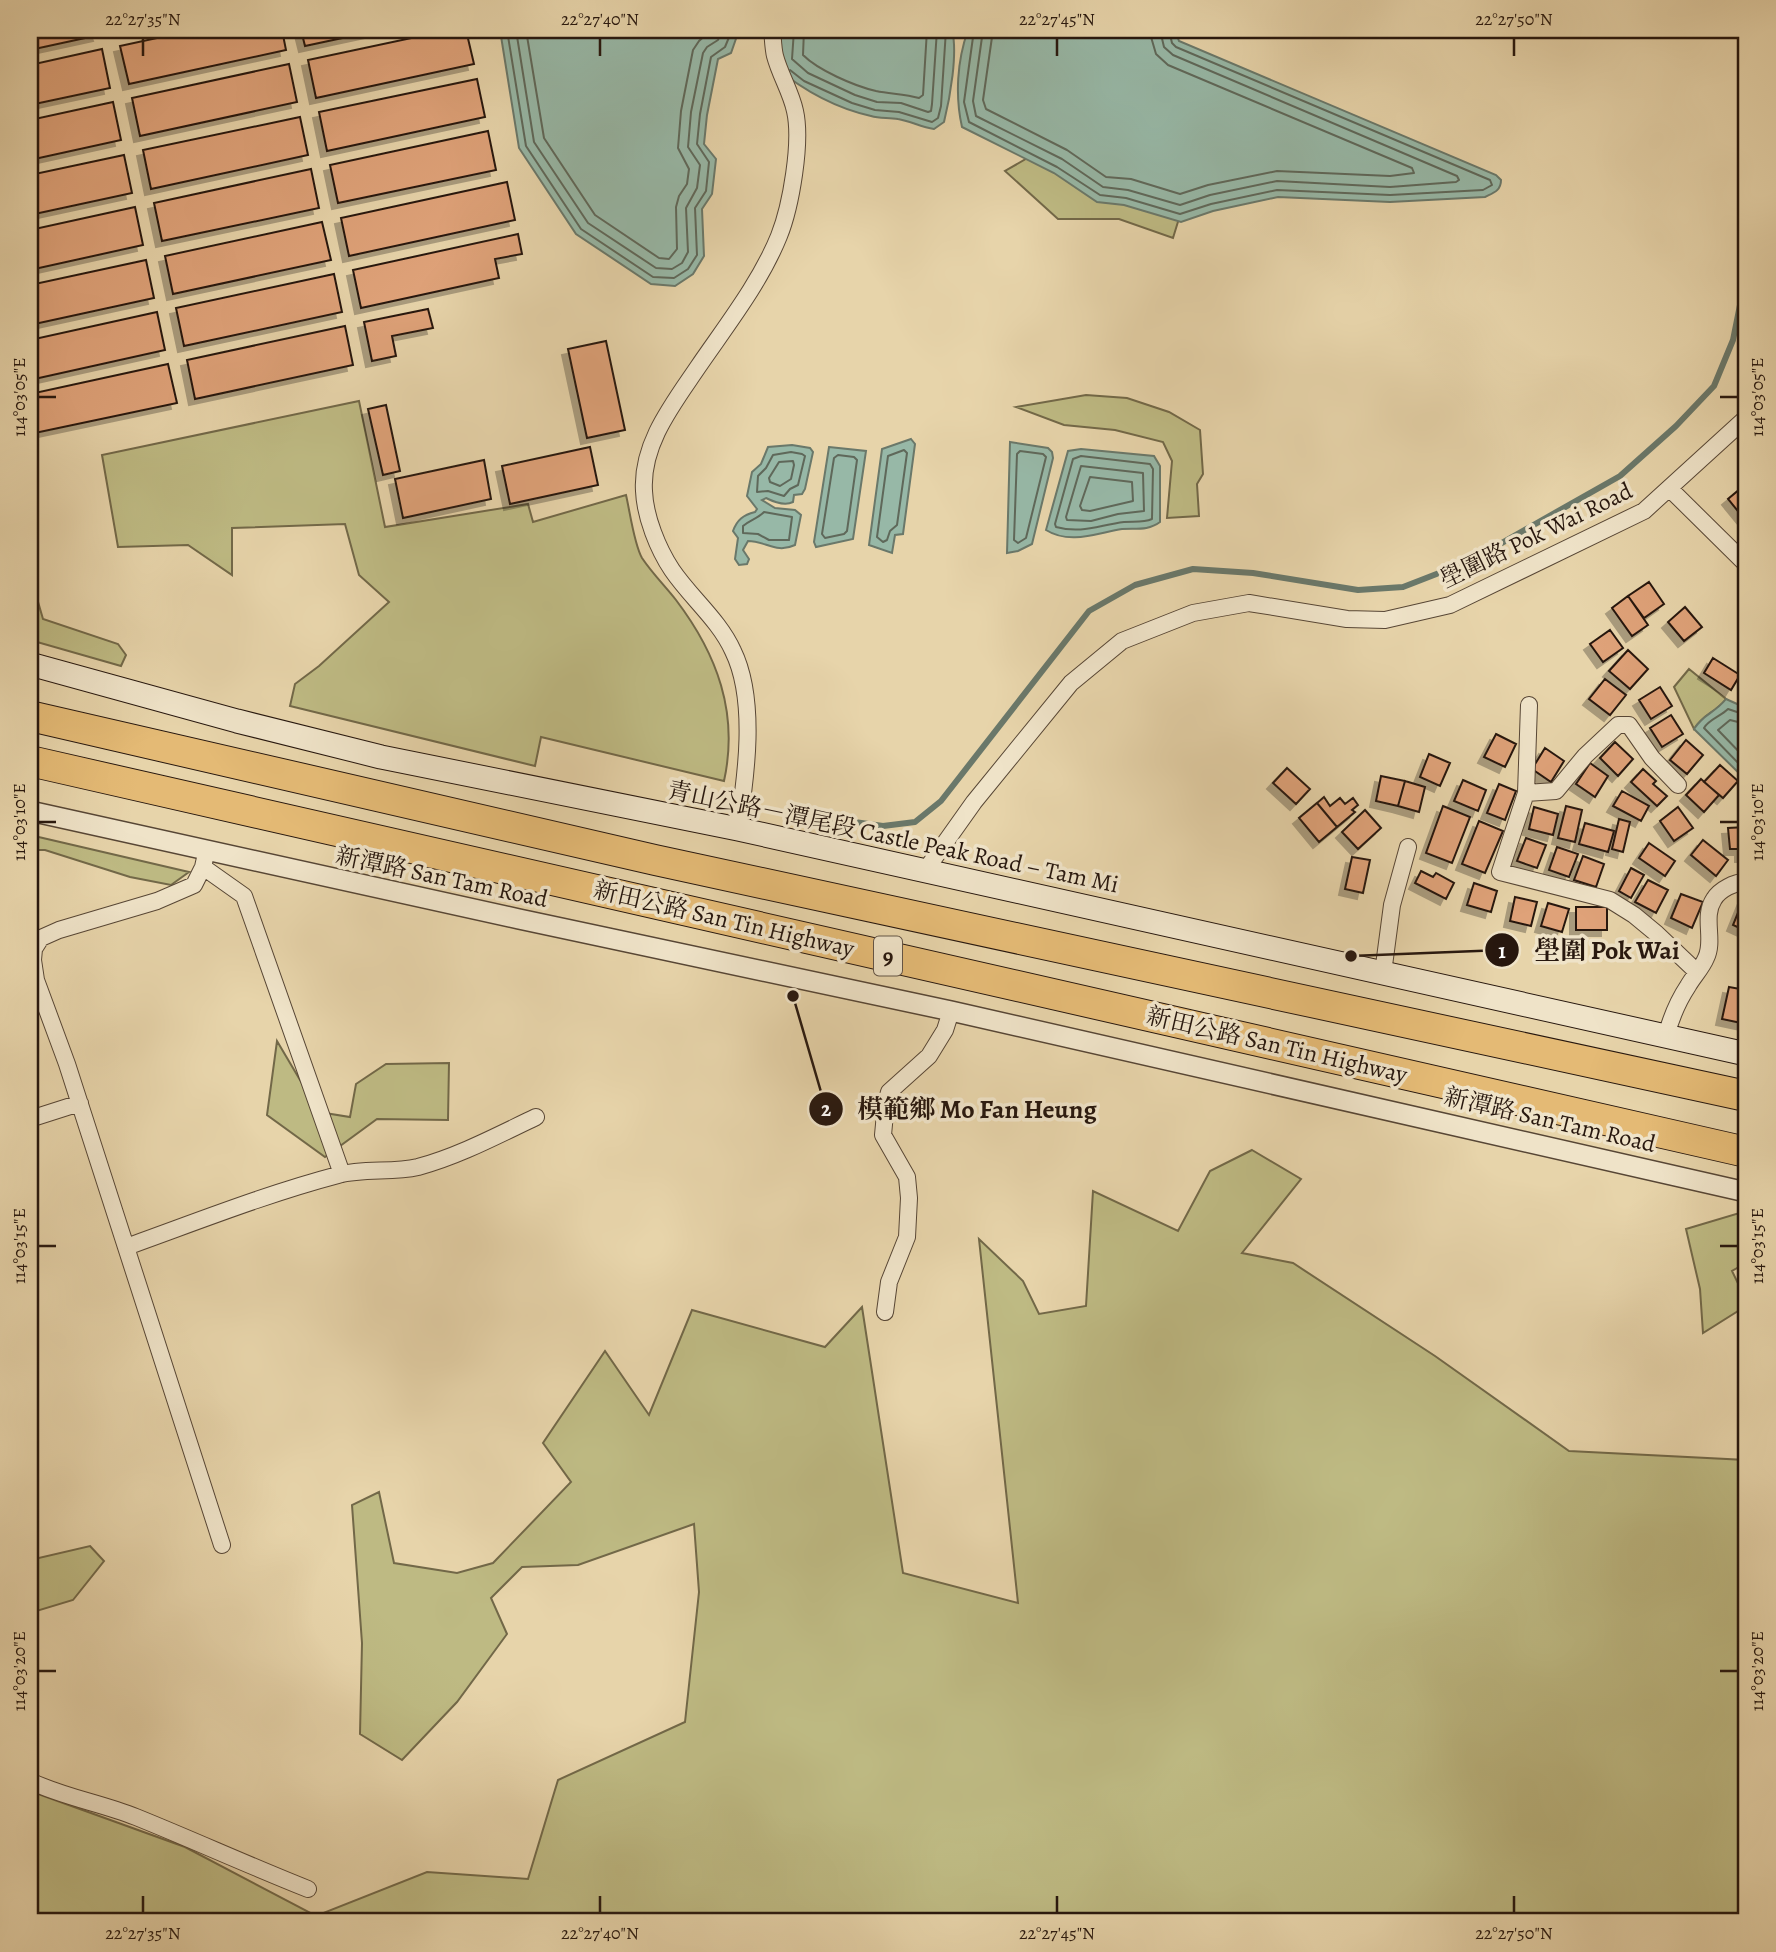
<svg xmlns="http://www.w3.org/2000/svg" width="1776" height="1952" font-family="Alegreya,'Noto Serif TC',serif">
<defs>
<filter id="shadow"><feDropShadow dx="-6" dy="6" stdDeviation="0" flood-color="#0004"/></filter>
</defs>
<rect width="100%" height="100%" fill="#e7d4aa"/>
<filter id="stains"><feTurbulence type="fractalNoise" baseFrequency=".00286" numOctaves="4"/><feColorMatrix values="0 0 0 0 .2 0 0 0 0 .09 0 0 0 0 .02 0 0 0 .5 -.17"/></filter>
<radialGradient id="worn" r=".72"><stop offset=".6" stop-color="#630" stop-opacity="0"/><stop offset="1" stop-color="#630" stop-opacity=".3"/></radialGradient>
<path fill="#beba83" stroke="#726848" stroke-width="2" d="M1043,149L1184,202L1173,238L1119,219H1058L1005,171Z
M1086,395L1127,398L1169,412L1200,430L1203,474L1197,484L1199,516L1167,518L1172,461L1163,442L1115,430L1064,425L1016,407Z
M359,401L385,527L528,504L533,522L626,495C630,512 634,544 642,558C652,573 665,586 676,600C717,654 739,713 724,781L541,737L535,766L290,706L295,684L319,666L389,602L359,575L345,524L232,528V575L188,545L118,547L102,455Z
M36,514L34,588L43,619L118,644L126,655L121,666L30,640V518Z
M1689,669L1726,699C1714,714 1704,713 1694,729L1674,687Z
M30,835L189,872L171,885L130,877L45,850H30Z
M277,1041L319,1112L350,1117L356,1084L386,1064L449,1063L448,1120L377,1119L325,1157L267,1115Z
M1252,1150L1301,1179L1242,1253L1293,1263L1435,1356L1569,1451L1746,1460V1922H30V1791L185,1847L316,1916L427,1872L528,1879L558,1780L685,1722L699,1592L694,1524L578,1565L522,1567L491,1598L507,1634L457,1702L402,1760L360,1734L362,1643L352,1505L379,1492L394,1563L457,1573L493,1563L571,1482L543,1443L605,1351L649,1415L692,1310L825,1347L862,1307L903,1573L1018,1603L979,1239L1023,1281L1039,1314L1086,1306L1093,1191L1178,1231L1210,1171Z
M1746,1211V1263L1732,1271L1746,1300V1306L1703,1333L1700,1289L1686,1229Z
M90,1546L104,1561L73,1600L30,1613V1560Z"/>
<path fill="#97b8a7" stroke="#6a786a" stroke-width="2" d="M500,30H739L731,53L718,59L707,115L704,144L716,159L712,194L702,209L704,256L693,274L675,286L651,284L576,234L519,148Z
M778,30H952C958,53 950,98 944,122L934,129C921,127 910,121 898,119C889,117 880,119 871,116C835,108 803,90 775,67Z
M968,30H1175L1179,41L1496,175L1501,180C1501,191 1493,193 1485,197L1390,202L1278,197L1213,211L1181,222L1124,205L1097,202L1054,173L962,127C955,96 957,61 968,30Z
M911,439L915,444L903,534L895,535L892,553L869,545L882,449Z
M1010,442L1048,448L1052,452L1053,458L1032,544L1018,551L1007,553Z
M792,445L810,448L813,452L805,489L802,494L794,495L793,502C785,506 774,502 766,498L762,500L775,508L795,510L801,515L795,545C776,554 766,541 748,541L743,550L749,559L747,564L739,565L735,559L738,538L733,531C737,520 743,515 755,512L757,509L747,496L752,472L761,464L768,447Z
M829,447L866,451L853,539L816,547L814,542Z
M1081,449L1154,456L1160,466V522C1148,531 1136,528 1122,529C1097,533 1070,545 1046,530L1068,451Z
M1726,699L1746,708V780L1694,729C1704,713 1714,714 1726,699Z"/>
<g fill="none" stroke-linecap="round" stroke-linejoin="round">
<path stroke="#5f685a" stroke-width="2" d="M507,30L526,146L581,229L653,277L674,278L688,269L697,255L695,208L706,191L709,162L697,144L700,114L711,57L725,47L732,30
M516,30L534,142L588,223L656,268L672,269L682,263L688,252L686,208L697,188L700,165L688,147L691,112L703,53L707,47L718,40L722,30
M526,30L544,138L595,215L659,258L669,259L677,249L676,207L679,196L687,184L689,169L678,148L681,111L693,50L699,41L711,30
M794,30L792,59L808,73L855,95L877,102L901,103L928,112L931,111L932,104L937,30
M804,30L803,55C818,70 854,86 876,91C891,94 905,94 919,98L923,95L927,30
M974,30L964,102L969,122L1057,167L1100,195L1126,198L1180,214L1211,204L1277,190L1390,195L1483,190L1492,185L1490,180L1176,47L1172,43L1169,30
M983,30L973,101L976,116L1062,159L1103,187L1128,190L1180,205L1210,195L1277,181L1390,187L1456,182L1459,180L1457,176L1173,55L1164,47L1160,30
M993,30L983,100L986,109L1067,150L1106,177L1131,179L1180,194L1208,185L1277,171L1390,176L1414,173L1412,168L1168,65L1156,54L1149,30
M790,70L804,81L852,103L875,110L899,112L932,122L938,118L941,106L946,30
M904,450L907,453L897,525L890,531L887,540L883,542L877,537L888,456Z
M1020,451L1043,454L1046,457L1026,538L1018,543L1014,540L1017,454Z
M791,452L802,454L805,456L798,485L790,489L784,496L768,491L757,492L758,476L766,468L773,455Z
M838,455L854,457L857,460L847,531L844,534L825,538L822,534L834,458Z
M1081,456L1150,464L1153,469L1152,519C1143,523 1133,521 1124,522C1099,525 1082,534 1056,527L1055,524L1073,459Z
M793,461L794,465L791,479L780,486L770,482L769,478L779,462Z
M1081,466L1143,473L1144,511L1118,514L1091,521L1067,520L1066,517Z
M1090,477L1132,482L1133,501L1090,511L1082,510L1080,506Z
M764,512L792,517L789,540H769L758,534L743,533V526C750,520 757,519 764,512Z
M1746,715L1728,709C1721,716 1708,720 1704,728L1746,771
M1746,724L1730,720L1718,730L1746,759"/>
<path stroke="#6a786a" stroke-width="6" d="M768,810L883,826L915,822L941,801L1089,611L1135,585L1193,569L1253,573L1358,590L1403,587L1470,561L1620,476L1676,426L1714,386L1733,340L1746,275"/>
</g>
<path fill="#dfa279" stroke="#27170e" stroke-width="2" filter="url(#shadow)" d="M30,30H97L99,35L30,50Z
M194,30H282L286,50L129,84L120,46Z
M301,30H380L305,46Z
M449,30H466L474,64L316,98L308,60Z
M102,49L110,88L30,105V65Z
M289,64L297,102L140,136L132,98Z
M477,79L485,117L327,151L319,112Z
M113,102L121,140L30,160V120Z
M300,117L308,155L151,189L143,150Z
M488,131L496,170L338,203L330,165Z
M124,155L132,193L30,215V175Z
M311,169L319,208L162,241L154,203Z
M507,182L515,220L349,256L341,218Z
M135,207L143,245L30,270V230Z
M322,222L331,260L173,294L165,256Z
M518,234L522,254L495,259L499,278L361,308L353,270Z
M146,260L154,298L30,325V285Z
M334,274L342,312L184,346L176,308Z
M428,309L433,328L392,336L396,356L372,361L364,322Z
M157,312L165,350L30,380V340Z
M345,326L353,365L195,399L187,360Z
M606,341L625,430L587,438L568,349Z
M168,364L177,403L30,434V394Z
M386,405L400,471L383,475L368,409Z
M590,447L598,485L510,504L502,466Z
M484,460L491,499L403,518L395,479Z
M1746,484V521L1728,499Z
M1649,582L1664,604L1644,618L1628,596Z
M1628,596L1648,625L1632,636L1612,608Z
M1685,607L1702,627L1684,641L1668,622Z
M1610,630L1623,648L1603,662L1590,644Z
M1628,650L1648,669L1630,689L1609,671Z
M1713,658L1740,675L1731,690L1704,673Z
M1605,679L1626,695L1610,715L1589,699Z
M1660,687L1672,706L1651,719L1639,700Z
M1671,715L1683,734L1662,747L1650,728Z
M1496,734L1516,744L1505,767L1484,757Z
M1686,740L1703,755L1687,774L1670,760Z
M1615,742L1633,759L1618,776L1600,758Z
M1545,748L1564,761L1551,782L1532,769Z
M1429,754L1450,763L1440,786L1420,777Z
M1590,763L1608,776L1595,797L1576,784Z
M1720,765L1738,781L1723,798L1704,782Z
M1287,768L1310,789L1296,804L1273,783Z
M1643,769L1656,781L1653,784L1667,796L1657,806L1631,782Z
M1381,776L1405,781L1398,806L1376,801Z
M1701,779L1719,795L1704,812L1686,795Z
M1463,780L1486,790L1478,811L1454,801Z
M1405,781L1425,787L1419,812L1398,806Z
M1499,784L1516,791L1505,820L1487,813Z
M1622,791L1649,806L1641,821L1613,806Z
M1324,797L1330,806L1340,798L1345,804L1353,798L1358,805L1352,810L1355,812L1337,827L1317,803Z
M1317,803L1337,827L1319,842L1299,818Z
M1443,806L1470,817L1452,863L1426,853Z
M1566,806L1582,810L1575,842L1558,838Z
M1534,807L1558,814L1553,835L1529,829Z
M1678,807L1693,828L1674,841L1660,821Z
M1365,810L1381,828L1358,849L1342,832Z
M1619,819L1630,822L1623,852L1612,849Z
M1479,821L1503,831L1485,873L1462,864Z
M1585,823L1614,831L1608,852L1579,844Z
M1746,827V856H1741V849H1730L1728,828Z
M1526,838L1546,845L1537,868L1517,861Z
M1703,840L1728,860L1716,876L1691,855Z
M1649,843L1675,861L1665,876L1639,858Z
M1557,847L1578,854L1569,877L1549,870Z
M1583,856L1604,864L1596,887L1574,880Z
M1352,857L1370,860L1363,893L1345,889Z
M1631,868L1644,875L1631,898L1619,891Z
M1421,871L1433,877L1436,873L1454,883L1446,899L1415,883Z
M1648,880L1668,890L1656,913L1635,902Z
M1474,883L1497,891L1491,912L1467,905Z
M1746,893V931L1733,925Z
M1681,894L1703,902L1692,928L1671,918Z
M1515,897L1537,902L1531,926L1510,921Z
M1548,903L1569,909L1562,932L1541,926Z
M1576,907H1607V930H1576Z
M1729,987L1746,990V1024L1722,1019Z"/>
<g fill="none" stroke-linecap="round" stroke-linejoin="round">
<defs>
<path id="minor" d="M1669,488L1746,564
M1529,705L1526,793L1500,872L1610,900L1634,915L1657,934L1697,972
M1526,793L1556,791L1585,756L1618,725H1629L1652,758L1678,785
M738,829C746,777 757,700 733,651C719,620 691,598 672,570C658,549 645,517 644,491C641,444 673,404 698,367C726,326 760,283 779,236C791,206 802,142 795,111C791,92 780,75 775,56C773,48 773,38 772,30
M207,849L203,867L194,885L157,901L59,930L41,938L34,949L33,960L36,980L67,1064L222,1545
M203,867L244,896L342,1174
M925,871L974,802L1071,683L1122,641L1193,613L1249,603L1347,619L1385,620L1450,605L1644,511L1746,418
M1383,973L1392,905L1408,847
M1666,1036C1671,1018 1678,1001 1688,986C1693,977 1702,968 1706,958C1715,940 1702,917 1714,899C1720,889 1734,883 1746,881
M30,1119L80,1103
M126,1247C196,1222 266,1194 338,1175C364,1168 392,1173 418,1167C459,1156 498,1135 536,1117
M885,1312L889,1282L907,1237L909,1198L907,1177L883,1135L886,1103L889,1092L929,1056L945,1030L951,1011
M30,1781C63,1797 101,1803 136,1817C193,1840 250,1866 308,1889"/>
<path id="tertiary" d="M30,811L519,919L951,1011L1746,1192"/>
<path id="secondary" d="M30,664L237,721L381,757L738,829L1746,1054"/>
<path id="motorway" d="M30,716L655,860L1746,1096
M30,761L1746,1152"/>
</defs>
<use href="#minor" stroke="#574635" stroke-width="18"/>
<use href="#tertiary" stroke="#574635" stroke-width="22"/>
<use href="#secondary" stroke="#27170e" stroke-width="25"/>
<use href="#motorway" stroke="#27170e" stroke-width="32"/>
<use href="#minor" stroke="#efe3c8" stroke-width="16"/>
<use href="#tertiary" stroke="#efe3c8" stroke-width="19"/>
<use href="#secondary" stroke="#efe3c8" stroke-width="23"/>
<use href="#motorway" stroke="#e4ba75" stroke-width="30"/>
</g>
<path fill="none" stroke="#27170e" stroke-width="2.5" d="M143,38V56M600,38V56M1057,38V56M1514,38V56M38,397H56M1720,397H1738M38,822H56M1720,822H1738M38,1246H56M1720,1246H1738M38,1671H56M1720,1671H1738M143,1896V1913M600,1896V1913M1057,1896V1913M1514,1896V1913"/>
<g text-anchor="middle" stroke-width="7" stroke-linejoin="round" paint-order="stroke">
<rect fill="#efe3c8" stroke="#635446" stroke-width="2" x="874" y="936.5" width="28" height="39" rx="5"/>
<g font-size="23" font-weight="bold" fill="#27170e">
<text x="888" y="964">9</text>
</g>
<g font-size="24" fill="#27170e" stroke="#efe3c8">
<text transform="translate(1536 535) rotate(-26)" y="8">壆圍路 Pok Wai Road</text>
<text transform="translate(893 837) rotate(12)" y="8">青山公路－潭尾段 Castle Peak Road – Tam Mi</text>
<text transform="translate(442 877) rotate(12)" y="8">新潭路 San Tam Road</text>
<text transform="translate(724 919) rotate(13)" y="8">新田公路 San Tin Highway</text>
<text transform="translate(1277 1045) rotate(13)" y="8">新田公路 San Tin Highway</text>
<text transform="translate(1550 1120) rotate(13)" y="8">新潭路 San Tam Road</text>
</g>
</g>
<path fill="none" stroke="#27170e" stroke-width="2.5" d="M1351 956L1502 950M793 996L826 1109"/>
<g fill="#27170e" stroke="#efe3c8" stroke-width="2.5">
<circle cx="1351" cy="956" r="7"/>
<circle cx="793" cy="996" r="7"/>
<circle cx="1502" cy="950" r="18"/>
<circle cx="826" cy="1109" r="18"/>
</g>
<g font-size="21" text-anchor="middle" font-weight="bold" fill="#fff">
<text x="1502" y="958">1</text>
<text x="826" y="1116">2</text>
</g>
<g font-size="26" text-anchor="middle" font-weight="bold" fill="#27170e" stroke="#efe3c8" stroke-width="7" stroke-linejoin="round" paint-order="stroke">
<text x="1607" y="959">壆圍 Pok Wai</text>
<text x="977" y="1118">模範鄉 Mo Fan Heung</text>
</g>
<rect width="1776" height="1952" fill="none" stroke="#e7d4aa" stroke-width="77"/>
<rect x="38" y="38" width="1700" height="1875" fill="none" stroke="#27170e" stroke-width="2.5"/>
<g font-size="18" text-anchor="middle" fill="#27170e">
<text x="143" y="25">22°27'35"N</text>
<text x="600" y="25">22°27'40"N</text>
<text x="1057" y="25">22°27'45"N</text>
<text x="1514" y="25">22°27'50"N</text>
<text transform="translate(1757 397) rotate(-90)" y="6">114°03'05"E</text>
<text transform="translate(19 397) rotate(-90)" y="6">114°03'05"E</text>
<text transform="translate(1757 822) rotate(-90)" y="6">114°03'10"E</text>
<text transform="translate(19 822) rotate(-90)" y="6">114°03'10"E</text>
<text transform="translate(1757 1246) rotate(-90)" y="6">114°03'15"E</text>
<text transform="translate(19 1246) rotate(-90)" y="6">114°03'15"E</text>
<text transform="translate(1757 1671) rotate(-90)" y="6">114°03'20"E</text>
<text transform="translate(19 1671) rotate(-90)" y="6">114°03'20"E</text>
<text x="143" y="1939">22°27'35"N</text>
<text x="600" y="1939">22°27'40"N</text>
<text x="1057" y="1939">22°27'45"N</text>
<text x="1514" y="1939">22°27'50"N</text>
</g>
<rect width="100%" height="100%" filter="url(#stains)"/>
<rect width="100%" height="100%" fill="url(#worn)"/>
</svg>
